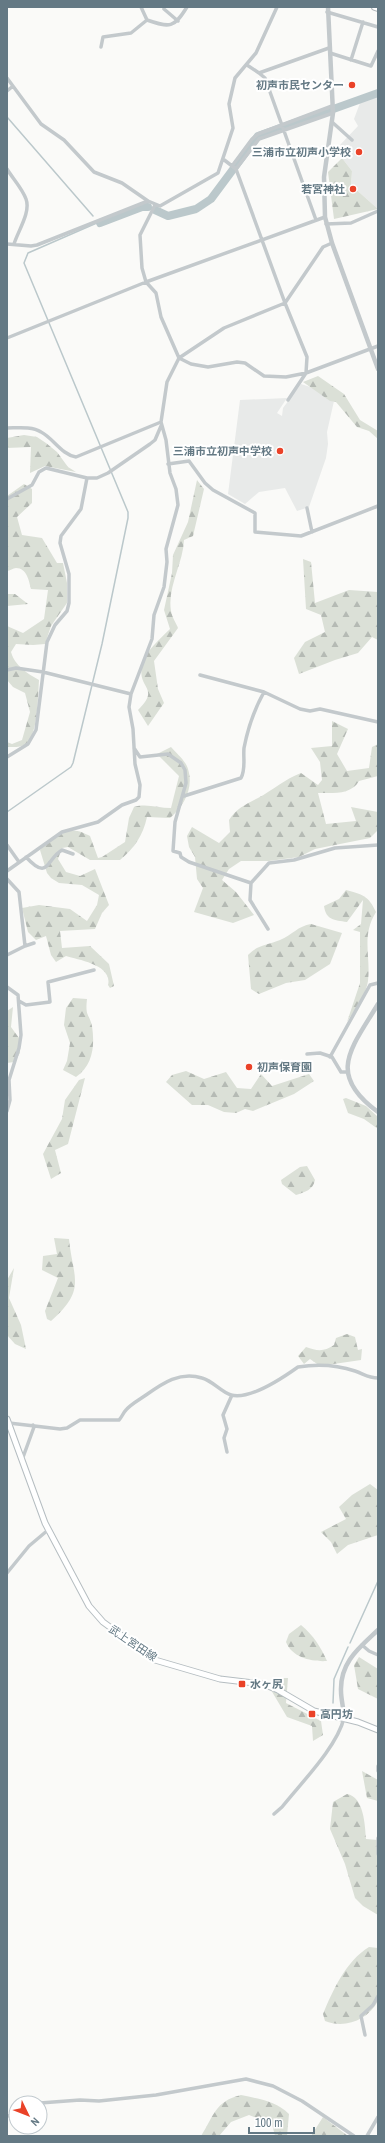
<svg xmlns="http://www.w3.org/2000/svg" width="385" height="2143" font-family="'Archivo Narrow','Noto Sans JP',sans-serif">
<defs>
<pattern id="forest-firs" width="22" height="20" patternUnits="userSpaceOnUse"><rect width="22" height="20" fill="#dbe0d7"/><path d="M5 1l3.5 6h-7zM16 11l3.5 6h-7z" fill="#b5bab4"/></pattern>
</defs>
<rect width="100%" height="100%" fill="#fafaf8"/>
<path fill="#e8eae9" d="M378,96V209L351,185L352,171L342,158L340,145L358,126L354,119L360,103Z
M301,384L313,388L334,401L327,432L328,444L326,458L309,507L297,511L285,488L259,492L245,504L228,494L240,400L287,398L277,413L282,416L283,408Z"/>
<path fill="url(#forest-firs)" d="M342,158L352,171L351,185L378,209L334,219L328,172Z
M318,376L344,394L360,420L378,431V439L369,431L357,427L336,402L330,401L303,382Z
M24,435L37,437L46,443L57,452L68,467L76,472L45,466L30,473L31,447L7,448V438Z
M197,480L204,489L193,536L184,540C183,564 167,587 171,611C172,617 176,623 178,628L154,661L158,689L164,703L148,726L138,710C161,687 137,689 142,666C145,651 160,639 170,629L164,610L172,573L173,555L188,522Z
M24,484L32,489V503L17,517L22,535L42,538L57,563H63L67,583V603L51,626L45,644L33,645L16,644L11,652C14,665 28,674 39,680C38,694 38,736 26,744C20,748 13,747 7,747V742L12,744L22,740L30,712L25,693L13,687L7,680V626L23,633L44,619L48,590L31,589C29,581 27,568 16,568C13,568 10,571 7,571V496Z
M303,559L311,562L315,603L349,590L378,592V640L372,637L358,653L335,660L299,674L294,658L305,642L325,632L321,615L306,609Z
M7,594H15L28,604L7,606Z
M332,721L348,729L337,754L347,771L369,768L372,747L378,744V776L359,781C351,795 333,793 318,793L326,824L356,821L351,807L378,812V830L370,838L315,849L299,857L269,861H241L229,869L222,880L236,892L254,915L233,923L194,912L203,888L197,879L195,857L189,847L187,836L192,827L219,843L230,832L229,820C237,808 245,805 258,798C273,790 285,779 301,773L318,785L322,780L320,762L311,748L332,746Z
M171,747C176,753 186,761 188,769C194,788 184,806 170,818L147,817C143,836 134,848 120,860H90L68,847L62,848L58,859L66,872L80,876L95,869L109,905L102,913L95,929L60,931L62,948L90,946L109,964L114,986L110,988L108,985C113,965 79,960 66,956L56,962L51,955L46,936L36,940L28,932L22,908L39,905L70,909L87,921L97,905L99,895L82,885L59,883L51,878L47,873L40,850C46,844 62,832 69,831C76,829 84,833 90,836L98,858L102,857L125,842L129,818L134,807C146,803 158,808 171,808L179,776L157,754Z
M346,890C362,894 369,896 376,912C361,936 371,956 368,981C366,995 354,1011 347,1022L360,983V932L353,930L361,924L363,900L347,922C334,920 326,920 324,906L339,899Z
M311,924L342,933L330,964L305,980L286,983L259,994L251,989L248,955C257,945 268,945 280,940C292,935 298,926 311,924Z
M73,998L87,999C85,1017 89,1013 92,1026C95,1046 93,1065 76,1077L63,1070L67,1061L70,1043L64,1025L66,1008Z
M13,1007L11,1027L19,1038L20,1053L14,1062L7,1063V1011Z
M186,1071L204,1079L226,1072L237,1088L251,1089L261,1074L272,1086L309,1074L314,1081L294,1094L253,1111L245,1109L236,1113L224,1112L208,1105H192L166,1082L172,1075Z
M85,1078L68,1144L55,1150L61,1173L51,1179L43,1154L62,1119L65,1100L79,1080Z
M346,1098L366,1106L378,1117V1129L364,1119L348,1113L343,1099Z
M307,1166L315,1180C313,1190 305,1192 296,1195L282,1184L281,1180L300,1167Z
M54,1238L69,1239C73,1279 87,1289 51,1321L47,1319L45,1311L58,1278L42,1270L43,1256L57,1254Z
M14,1268L9,1298L21,1325L26,1349L15,1344L7,1335V1280Z
M347,1334L355,1337L358,1350L362,1349L361,1360L320,1366L310,1359L304,1364L298,1356L306,1347C317,1351 324,1352 334,1345L336,1338Z
M370,1484L378,1490V1535L348,1545L337,1554L331,1542L321,1532L346,1519L339,1507L352,1495Z
M301,1625C314,1636 320,1646 327,1661C313,1662 292,1658 286,1642L289,1634Z
M359,1657L378,1669V1699L358,1689L354,1665Z
M279,1678H288L286,1703L321,1721L323,1735L313,1741L312,1726L287,1717L271,1690L272,1685Z
M362,1771L378,1780V1801L367,1798Z
M347,1794C364,1797 365,1825 366,1839L378,1840V1915L363,1906L355,1898L345,1864L330,1829L333,1802Z
M369,1947L378,1948V2001C368,2020 345,2029 325,2021L323,2014C333,1990 346,1961 369,1947Z
M241,2095C259,2099 276,2101 289,2114L287,2136H275L272,2124L249,2115L231,2122L219,2136H201C214,2116 215,2101 241,2095Z
M323,2117L348,2136H311Z"/>
<g fill="none" stroke-linecap="round" stroke-linejoin="round">
<path stroke="#bbc8cb" stroke-width="1.5" d="M7,117L93,216
M7,812L71,767L73,763L102,644L128,518V512L24,263L28,253L99,222
M350,1643L378,1581
M333,1703L334,1679L348,1647"/>
<path stroke="#bbc8cb" stroke-width="8" d="M155,210L168,216L196,209L211,199L258,136L378,93
M100,223L142,207H148"/>
<defs>
<path id="secondary" d="M7,1419L45,1523L89,1606L103,1622L155,1660L220,1679L263,1684L278,1690L314,1711L358,1722L378,1730"/>
<path id="trunk" d="M375,7L378,8"/>
</defs>
<use href="#secondary" stroke="#b5bdc1" stroke-width="7"/>
<use href="#trunk" stroke="#b4babd" stroke-width="8"/>
<path stroke="#c3c9cc" stroke-width="3.5" d="M141,7L147,20C170,28 174,28 187,7
M164,9L178,21
M327,12L378,27
M101,47L103,37L131,33L147,20
M330,53L371,66L378,51
M351,60L363,22
M247,65L259,73L329,48
M259,73L265,78L316,220
M7,78L41,124L64,140L94,172L122,183L148,201L160,206L218,173L233,128L229,104L235,78L256,53L277,7
M7,91L13,86
M332,122L352,140
M223,159L236,169
M232,166L252,139L258,134L332,106
M7,169C13,179 22,188 26,199C31,212 18,231 14,244
M155,205L140,235L142,268L146,282L156,293L161,317L179,358L191,364L208,367L237,362L245,363L264,376L286,377L306,373L378,346
M326,224L351,223L378,211
M7,244L31,246L37,245L148,201
M7,338L146,282L325,217
M288,400L306,373L307,357L285,303L236,169L259,139L333,113
M7,428C17,428 32,426 41,432C53,438 62,455 76,457L161,422
M168,464L189,461L205,483L213,490L255,513V532L301,536L378,506
M7,499L32,485L39,472L46,468L87,478H97L108,473L150,444L155,440L161,426
M307,508L312,532
M7,670L16,668L43,672L131,694
M200,675L264,692L300,709L310,711L320,709L378,722
M134,748L140,757L168,754L181,763L185,770L186,783L175,822L173,851L180,853L181,857L189,862L251,883
M7,757L28,744L36,730L47,642L55,625L67,611L69,603V574L60,543L61,536L81,509L87,478
M184,796L241,778C246,769 243,758 244,748C248,727 254,710 264,692
M7,845L19,862
M26,857C49,882 46,859 62,850L73,854
M7,871L62,832L98,822L122,805L136,800L139,797L140,785L135,764L133,729L129,707L131,694L152,639L154,615L164,587L167,562L166,549L178,505L176,489L170,473L166,440L161,422L167,382L179,358L224,328L285,303L323,247L332,243
M7,879L19,892L25,946L7,955
M268,929L250,900L251,883L269,863L294,860L335,848L378,845
M25,946L34,943
M7,987L18,995L21,1035L19,1048L9,1080L10,1100L7,1111
M19,1001L26,1005L50,1002L48,982L94,970
M307,1054L320,1053L332,1057L341,1072H348
M330,1057L370,985L378,983
M9,1423L60,1429L67,1428L80,1420H119C122,1417 123,1413 126,1410C131,1404 139,1400 146,1395C163,1383 180,1371 202,1378C213,1381 221,1392 231,1395C250,1400 284,1377 298,1367C316,1364 337,1365 355,1371C364,1374 368,1378 378,1378
M227,1452L224,1438L227,1429L223,1415L232,1395
M22,1460L34,1427L33,1425
M7,1573L29,1546L48,1530
M362,1645L369,1651L378,1655
M378,1766V1771
M274,1814L282,1807C301,1783 337,1747 344,1718
M378,1838V1854
M365,2035L361,2016L373,2005L378,1996
M40,2103L80,2100L99,2101L156,2095L246,2079L273,2086L302,2101L354,2136
M7,2116L16,2115
M367,2136L378,2117"/>
<path stroke="#c3c9cc" stroke-width="4.5" d="M328,7L333,113L324,177L325,217L332,243L378,369
M378,1004C351,1049 326,1074 378,1112
M344,1718C344,1709 341,1700 341,1691C340,1662 359,1648 378,1630"/>
<use href="#secondary" stroke="#fff" stroke-width="5"/>
<use href="#trunk" stroke="#fff" stroke-width="6"/>
</g>
<g fill="#ea4228" stroke="#fff" stroke-width="1.5">
<circle cx="352" cy="85" r="4"/>
<circle cx="359" cy="152" r="4"/>
<circle cx="353" cy="189" r="4"/>
<circle cx="280" cy="451" r="4"/>
<circle cx="249" cy="1067" r="4"/>
<rect x="238" y="1680" width="8" height="8" rx="2"/>
<rect x="308" y="1710" width="8" height="8" rx="2"/>
</g>
<g text-anchor="middle" stroke-width="4" stroke-linejoin="round" paint-order="stroke">
<g font-size="11" font-weight="bold" fill="#647984" stroke="#fff" text-anchor="end">
<text x="344" y="89">初声市民センター</text>
<text x="351" y="156">三浦市立初声小学校</text>
<text x="345" y="193">若宮神社</text>
<text x="272" y="455">三浦市立初声中学校</text>
<text x="257" y="1071" text-anchor="start">初声保育園</text>
<text x="250" y="1688" text-anchor="start">水ヶ尻</text>
<text x="320" y="1718" text-anchor="start">高円坊</text>
</g>
<g font-size="11" fill="#647984" stroke="#fff">
<text transform="translate(133 1643) rotate(34)" y="4">武上宮田線</text>
</g>
</g>
<rect width="385" height="2143" fill="none" stroke="#647984" stroke-width="16"/>
<g transform="translate(28 2115) rotate(133)"><circle r="19" fill="#ffffff" stroke="#c1c9ce"/>
<path d="M0-3L7 15L0 10L-7 15Z" fill="#ea4228"/>
<text y="-6" font-size="11" font-weight="bold" text-anchor="middle" fill="#647984">N</text>
</g>
<path d="M249 2127v6h65v-6" fill="none" stroke="#647984" stroke-width="2"/>
<text x="255" y="2127" font-size="12" fill="#647984" stroke="#ffffff" stroke-width="3" paint-order="stroke">100 m</text>
</svg>
